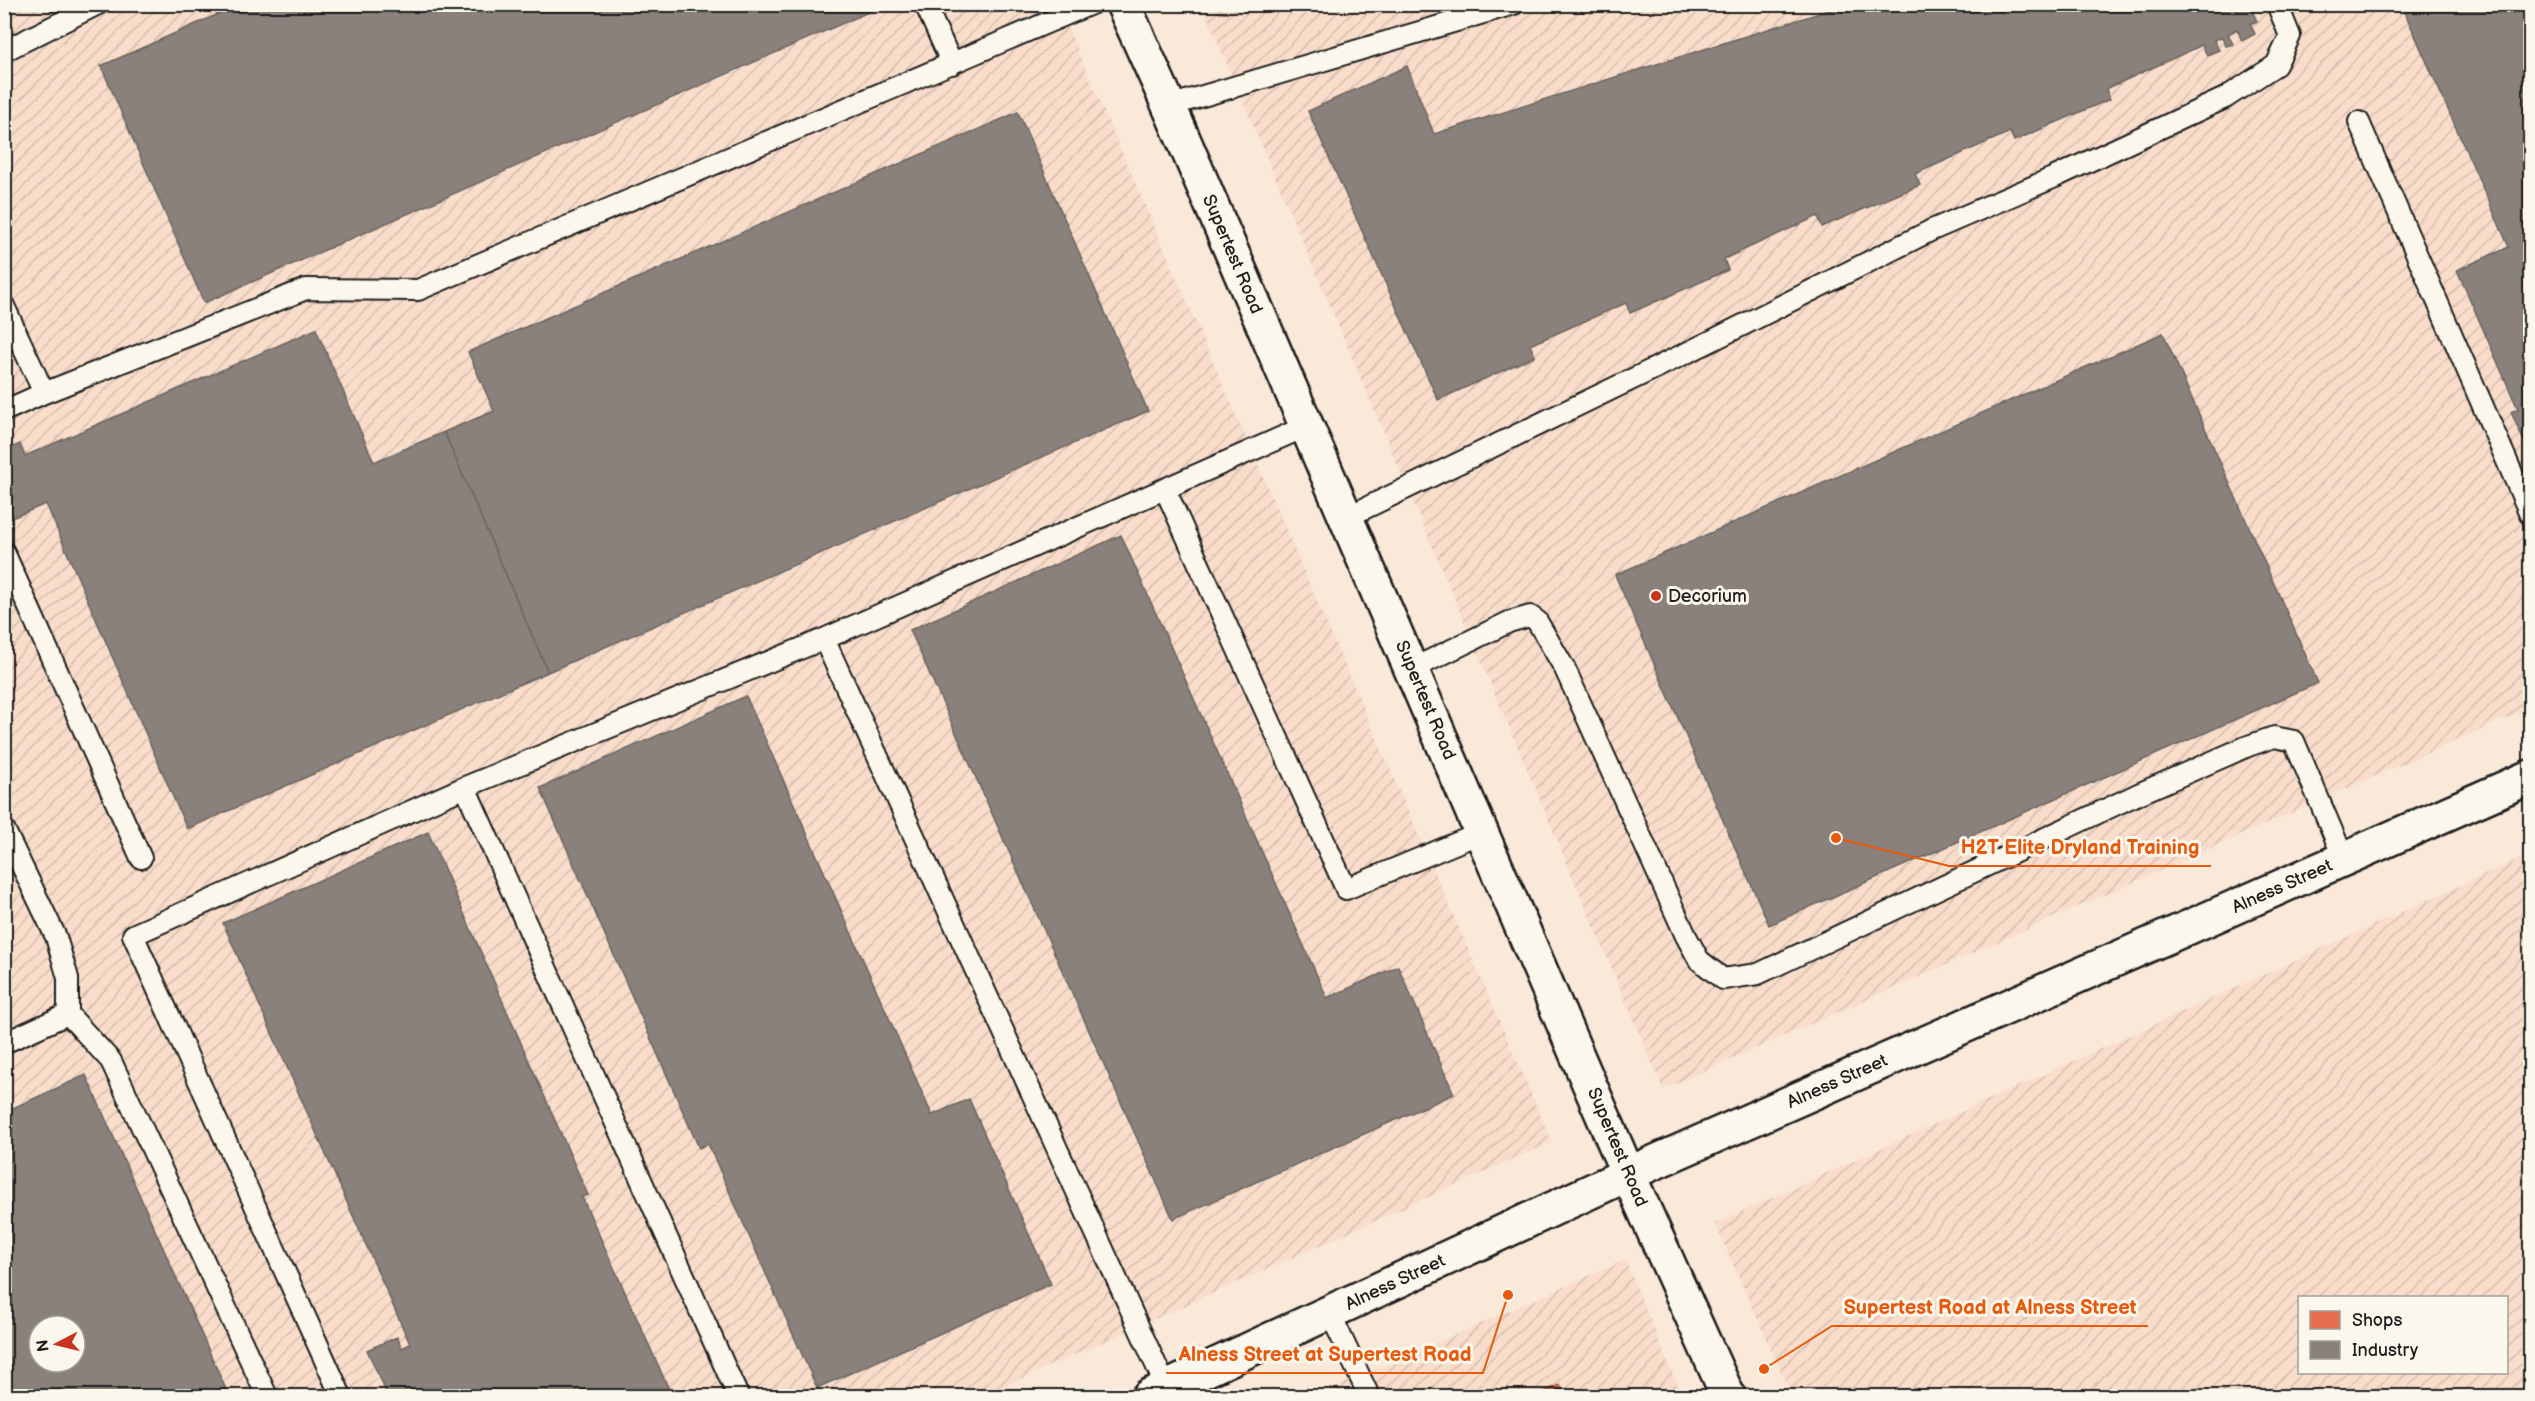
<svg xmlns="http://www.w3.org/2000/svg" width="2535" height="1401" font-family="'Balsamiq Sans',sans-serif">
<defs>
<pattern id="industrial-furrows" width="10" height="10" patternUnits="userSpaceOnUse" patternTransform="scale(1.5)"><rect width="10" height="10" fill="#f9ddca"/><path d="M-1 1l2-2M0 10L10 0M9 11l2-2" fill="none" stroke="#d5bdad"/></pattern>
</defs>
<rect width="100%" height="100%" fill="#fae8d8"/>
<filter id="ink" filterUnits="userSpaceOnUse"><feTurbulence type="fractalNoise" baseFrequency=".0167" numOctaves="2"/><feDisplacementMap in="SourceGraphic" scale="12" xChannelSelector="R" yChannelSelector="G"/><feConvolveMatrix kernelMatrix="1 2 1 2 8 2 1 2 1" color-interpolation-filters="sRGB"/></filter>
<g filter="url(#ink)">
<path fill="url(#industrial-furrows)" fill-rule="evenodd" d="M5,5H1058L1552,1142L982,1396H5ZM39,1326H75V1362H39Z
M1202,5H2530V708L1663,1089Z
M2530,854V1396H1792L1715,1224ZM2300,1298H2506V1372H2300Z
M1625,1260L1682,1396H1316Z"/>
<path fill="#e76f51" stroke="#aa5641" stroke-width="1.5" d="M1560,1385L1565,1396H1534Z"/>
<path fill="#8a817c" stroke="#69635f" stroke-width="1.5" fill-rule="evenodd" d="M241,4H887L204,303L101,66Z
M1848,4H2249L2257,21L2250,24L2255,34L2242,41L2237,29L2228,34L2233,44L2226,46L2222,37L2214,40L2219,50L2207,55L2202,45L2106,89L2110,99L2014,141L2010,132L1915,174L1920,185L1822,227L1818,216L1724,259L1728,270L1630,313L1626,303L1530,345L1535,356L1438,400L1308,111L1407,66L1434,134Z
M2401,4H2530V455L2511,412L2518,409L2457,270L2509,247Z
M1018,112L1148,411L548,672L444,432L494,411L468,352Z
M316,329L374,462L444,432L548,672L187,829L46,504L14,517L4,495V451L20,444L25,456Z
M2163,333L2318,683L1769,925L1615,575Z
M1121,535L1327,998L1398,966L1454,1094L1173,1219L910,630Z
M746,696L932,1115L969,1099L1051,1284L817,1388L708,1144L699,1148L540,788Z
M428,832L588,1195L582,1197L672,1396H388L367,1350L397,1337L402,1348L410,1344L223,923Z
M86,1075L229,1396H4V1112ZM39,1326H75V1362H39Z"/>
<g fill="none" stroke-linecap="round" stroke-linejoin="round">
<defs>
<path id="service" d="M925,4L952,64
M4,51L98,4
M1169,106L1514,4
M2359,122L2530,514
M4,306L44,393L306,289L418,290L1091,4
M4,411L44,393
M1165,489L1346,889L1483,832
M1347,517L1707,343L1932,230L2055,177L2225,98L2276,65L2290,36L2277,4
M4,552L141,858
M824,639L1167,1389
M1412,669L1509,622L1530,616L1537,621L1565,669L1686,936L1699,960L1723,979L1758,974L2136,795L2248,746L2274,737L2294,741L2344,859
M465,787L824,639L1307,426
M4,829L56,937L68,978V1014L4,1043
M68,1014L111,1061L267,1396
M1330,1313L1369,1396
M341,1396L133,935L465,787L738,1396"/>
<path id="minor" d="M1123,4L1169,106L1628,1174L1728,1396
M1149,1396L1628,1174L2530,777"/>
</defs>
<use href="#service" stroke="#1c1c1c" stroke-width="24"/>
<use href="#minor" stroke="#1c1c1c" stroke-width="38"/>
<use href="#service" stroke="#fbf7ec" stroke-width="20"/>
<use href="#minor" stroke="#fbf7ec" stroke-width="33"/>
</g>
</g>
<circle fill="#c8321e" stroke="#fbf7ec" stroke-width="2" cx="1656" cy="596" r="6"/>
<g text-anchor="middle" stroke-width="6" stroke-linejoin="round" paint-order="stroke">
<g font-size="18" fill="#1c1c1c" stroke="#fbf7ec">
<text transform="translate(1233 254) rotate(67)" y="6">Supertest Road</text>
<text transform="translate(1426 700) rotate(67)" y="6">Supertest Road</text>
<text transform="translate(2282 886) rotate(-24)" y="6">Alness Street</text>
<text transform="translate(1837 1081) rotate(-24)" y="6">Alness Street</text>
<text transform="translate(1618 1147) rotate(67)" y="6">Supertest Road</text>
<text transform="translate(1395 1282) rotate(-25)" y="6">Alness Street</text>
</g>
<g font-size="18" fill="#1c1c1c" stroke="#fbf7ec" text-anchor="start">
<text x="1668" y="602">Decorium</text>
</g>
</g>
<path fill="none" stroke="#e8590c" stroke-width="2" d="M1836 838L1949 866H2211M1764 1369L1832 1326H2148M1508 1295L1483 1373H1166"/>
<g fill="#e8590c" stroke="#fbf7ec" stroke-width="2">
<circle cx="1836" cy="838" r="6"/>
<circle cx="1764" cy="1369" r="6"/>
<circle cx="1508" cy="1295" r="6"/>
</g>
<g font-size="20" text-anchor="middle" font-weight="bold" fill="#e8590c" stroke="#fbf7ec" stroke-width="6" stroke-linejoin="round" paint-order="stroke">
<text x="2080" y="854">H2T Elite Dryland Training</text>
<text x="1990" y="1314">Supertest Road at Alness Street</text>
<text x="1325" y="1361">Alness Street at Supertest Road</text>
</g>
<rect width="2535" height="1401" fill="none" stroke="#fbf7ec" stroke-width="24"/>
<rect x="12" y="12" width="2511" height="1377" fill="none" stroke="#1c1c1c" stroke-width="2" filter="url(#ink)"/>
<rect x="2298" y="1296" width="210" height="78" fill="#fbf7ec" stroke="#a29f99" stroke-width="1.5"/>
<rect x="2310" y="1311" width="30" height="18" fill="#e76f51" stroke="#a29f99" stroke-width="1.5"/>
<text x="2352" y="1326" font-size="18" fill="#1c1c1c">Shops</text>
<rect x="2310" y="1341" width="30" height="18" fill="#8a817c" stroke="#a29f99" stroke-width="1.5"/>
<text x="2352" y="1356" font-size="18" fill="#1c1c1c">Industry</text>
<g transform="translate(57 1344) rotate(263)"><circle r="28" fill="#fbf7ec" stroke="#a29f99" stroke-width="1.5"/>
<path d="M0-4.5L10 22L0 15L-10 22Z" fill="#c8321e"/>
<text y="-9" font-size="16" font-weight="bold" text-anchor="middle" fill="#1c1c1c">N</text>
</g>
</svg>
